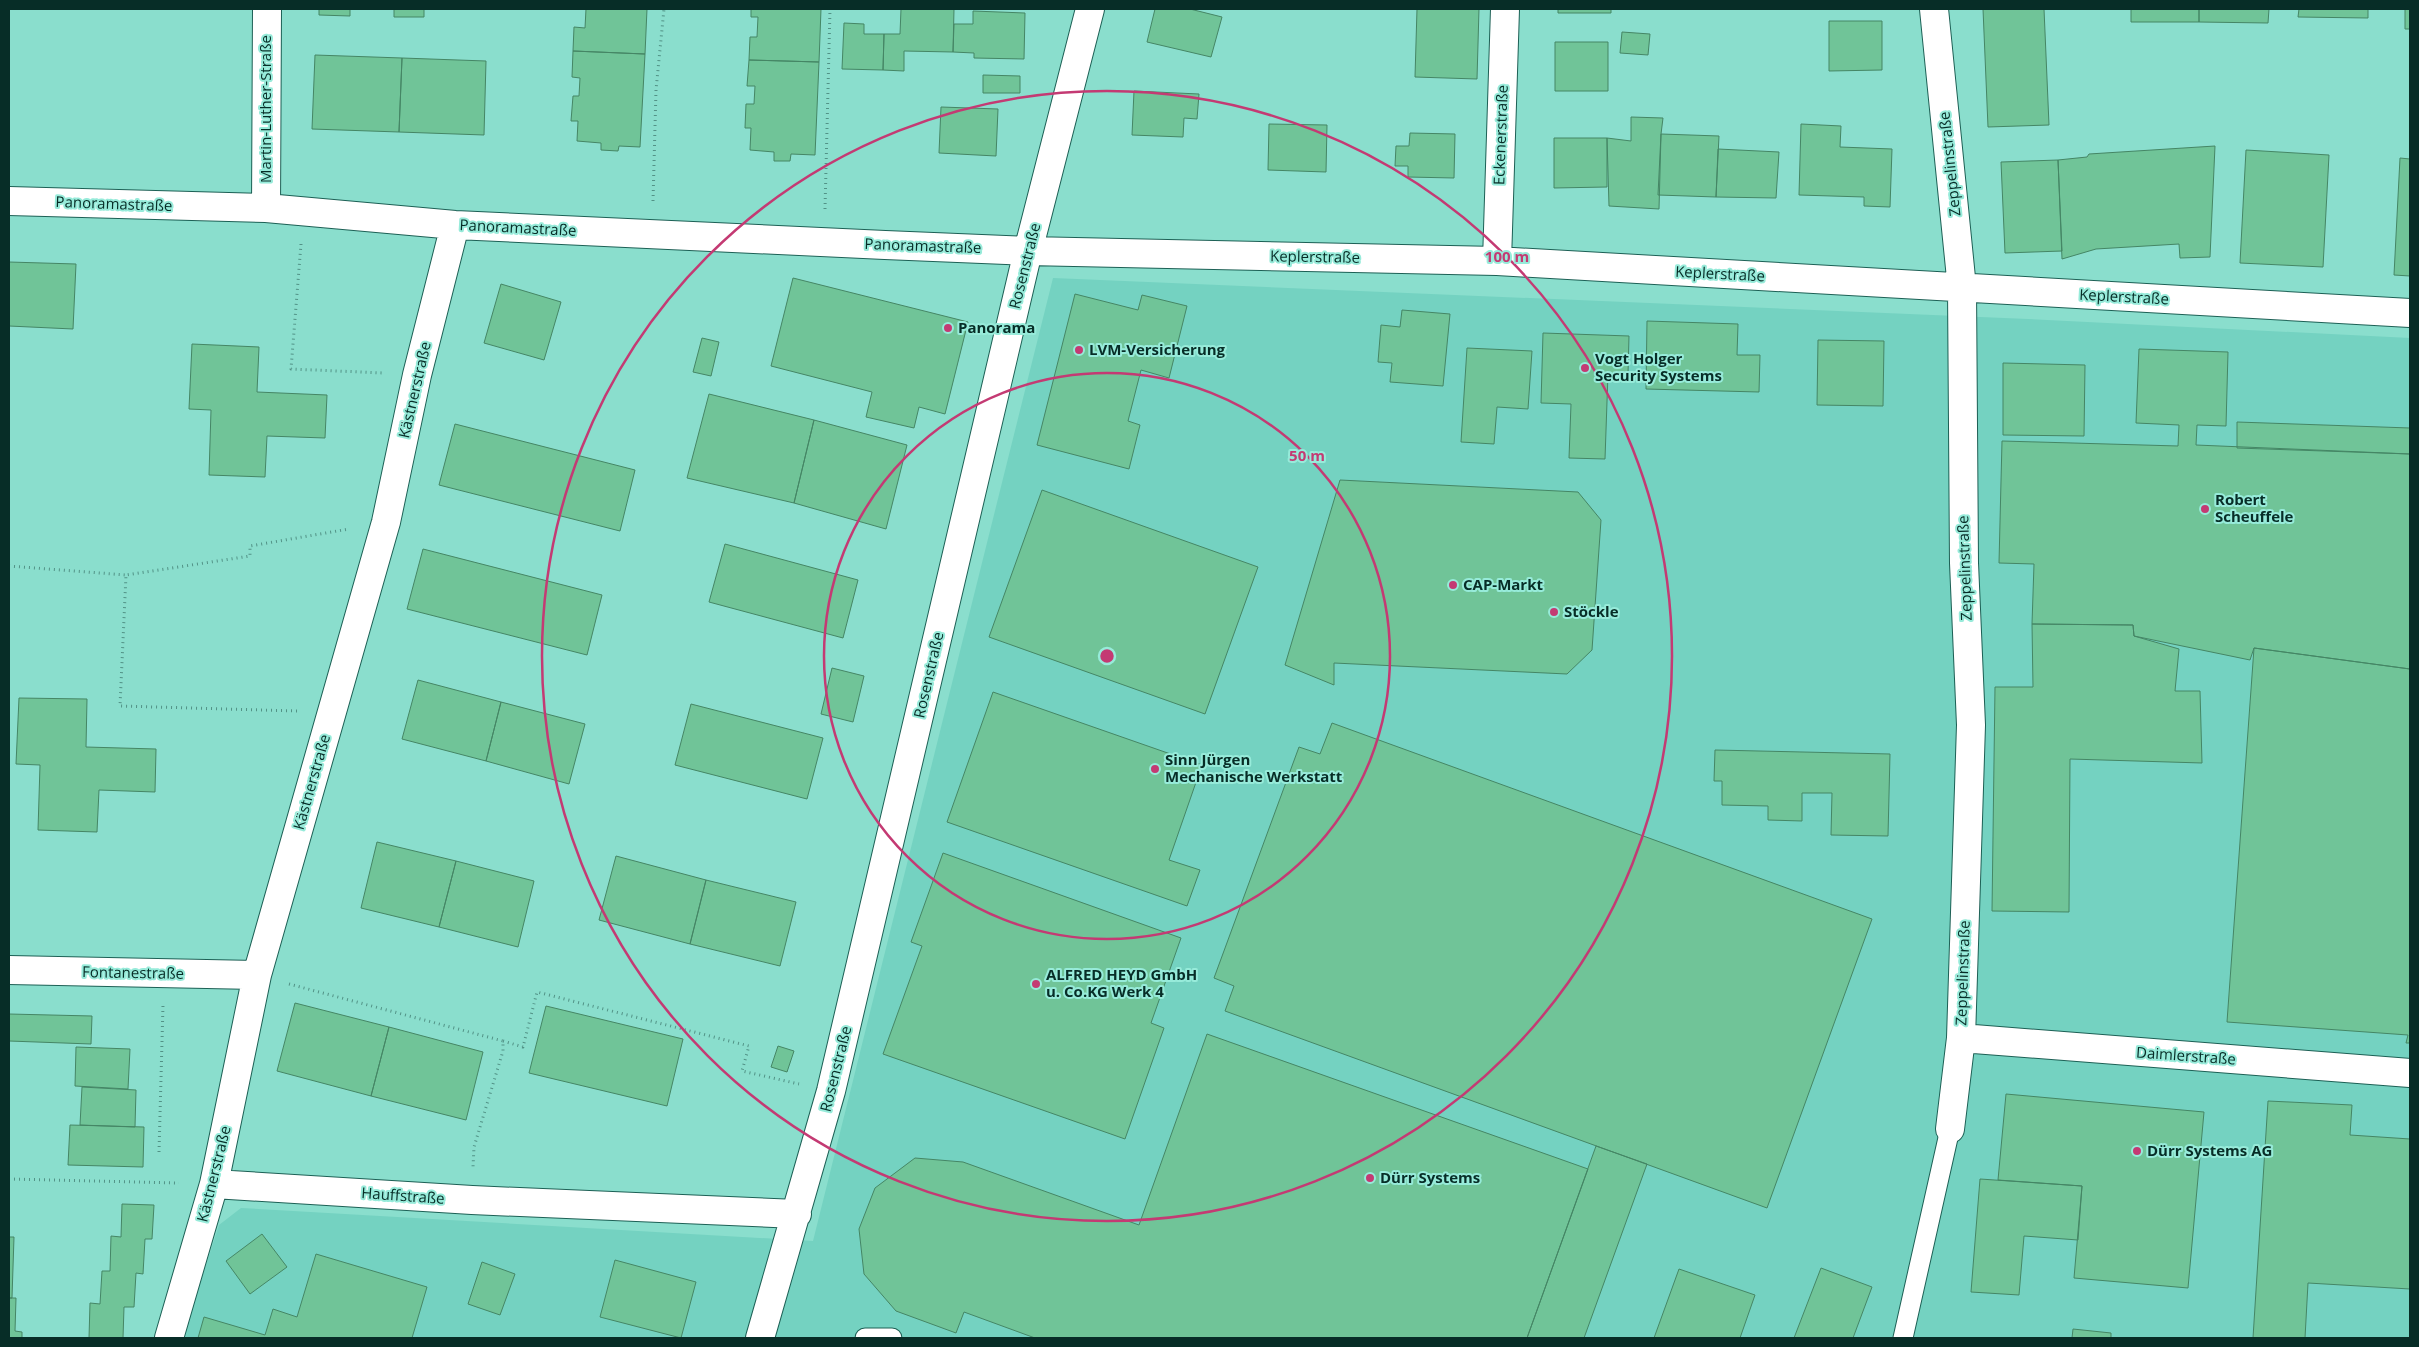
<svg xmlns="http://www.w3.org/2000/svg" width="2419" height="1347" font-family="'Open Sans',sans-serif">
<rect width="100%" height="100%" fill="#8adecd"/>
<path fill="#74d2c1" d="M1053,278L2028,319L2410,338V1338H182L219,1225L241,1208L813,1241Z"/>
<path fill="#70c498" stroke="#458665" d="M319,9H350V16L319,15Z
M394,9H424V17H394Z
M586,9H647L645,54L573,51L574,27L585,28Z
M751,9H821L819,62L749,60L750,37H757L758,17H751Z
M901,9H954L953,52L904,51V71L883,70L884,34H900Z
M1155,9H1190L1222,17L1211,57L1147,42Z
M1417,9H1479L1477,79L1415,77Z
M1558,9H1611V13H1558Z
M1983,9H2044L2049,125L1988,127Z
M2131,9H2199V22H2131Z
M2199,9H2269L2268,23L2199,22Z
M2299,9H2368V18L2298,17Z
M2405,9H2410V29H2405Z
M973,11L1025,13L1024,59L974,58V53L953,52L954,24H973Z
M1829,21H1882V70L1829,71Z
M844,23L864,24V34H884L883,70L842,69Z
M1622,32L1650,34L1648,55L1620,53Z
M1555,42H1608V91H1555Z
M573,51L645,54L640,147L619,146L618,151L601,150V143L577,141L578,121H571L573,96H579L580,78L572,77Z
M315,55L402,58L399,132L312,129Z
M402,58L486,61L484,135L399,132Z
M749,60L819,62L815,155L791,154L790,161H774V152L750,150L751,128H745L746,104H754L755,86H747Z
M983,75L1020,76V93H983Z
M1134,91L1199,94L1197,119L1184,118L1183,137L1132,135Z
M941,107L998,109L996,156L939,153Z
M1631,117L1663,118L1661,134L1659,209L1609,206L1607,138L1631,141Z
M1269,124L1327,125L1326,172L1268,170Z
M1801,124L1841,126L1840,147L1892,149L1890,207L1864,206V197L1799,195Z
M1410,133L1455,134L1454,178L1408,177V166H1395L1396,146H1409Z
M1661,134L1719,136L1716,197L1658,195Z
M1554,138H1607V187L1554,188Z
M2215,146L2210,257L2180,258L2179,244L2096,249L2062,259L2058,160L2087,157L2089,154Z
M1718,149L1779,152L1776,198L1716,197Z
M2246,150L2329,155L2323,267L2240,263Z
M2400,158L2410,159V276L2394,275Z
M2058,160L2062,251L2005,253L2001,162Z
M9,262L76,264L73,329L9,326Z
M793,278L968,322L945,414L919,407L914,428L866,417L872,392L771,366Z
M501,284L561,302L544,360L484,343Z
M1075,294L1138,310L1142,295L1187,306L1169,378L1141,370L1128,421L1140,425L1129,469L1037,445Z
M1402,310L1450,314L1443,386L1390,382L1392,363L1378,362L1381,325L1400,327Z
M1647,321L1738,324L1737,355H1760L1759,392L1646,389Z
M1543,333L1629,336L1628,374L1608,373L1605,459L1569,458L1571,404L1541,403Z
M702,338L719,342L711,376L693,372Z
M1818,340L1884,341L1883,406L1817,405Z
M192,344L259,347L257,392L327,395L325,438L267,436L265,477L209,475L211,410L189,409Z
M1467,348L1532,351L1528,409L1497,407L1494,444L1461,442Z
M2139,349L2228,352L2226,426L2197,425L2196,445L2410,454V669L2254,648L2250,660L2134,636L2133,625L2032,624L2034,564L1999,563L2002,441L2178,446L2179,425L2136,423Z
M2003,363L2085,365L2084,436L2003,435Z
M709,394L814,420L794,503L687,478Z
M814,420L907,445L886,529L794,503Z
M2237,422L2410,428V454L2237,448Z
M455,424L635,470L620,531L439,485Z
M1340,480L1578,492L1601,520L1592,650L1567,674L1334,663V685L1285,665Z
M1042,490L1258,567L1205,714L989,637Z
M725,544L858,580L843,638L709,602Z
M423,549L602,595L587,655L407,609Z
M2032,624L2133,625L2134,636L2179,649L2175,691H2200L2202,763L2070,759L2069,912L1992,911L1995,687H2033Z
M2254,648L2410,669V1043H2406L2408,1035L2227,1022Z
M832,668L864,676L853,722L821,714Z
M418,680L501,702L486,761L402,739Z
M993,692L1202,765L1169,860L1200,870L1187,906L947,822Z
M19,698L87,699L86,747L156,749L155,792L99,790L97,832L38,830L40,765L16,764Z
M501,702L585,724L569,784L486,761Z
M691,704L823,738L807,799L675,765Z
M1332,723L1872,919L1767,1208L1225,1011L1234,986L1214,978L1299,747L1320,754Z
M1715,750L1890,754L1888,836L1831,835L1832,793H1802V821L1768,820V806L1722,805V781H1714Z
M377,842L456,861L439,927L361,908Z
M943,853L1181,938L1151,1023L1164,1028L1125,1139L883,1054L922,946L911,942Z
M616,856L706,880L690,944L599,920Z
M456,861L534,881L518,947L439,927Z
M706,880L796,902L780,966L690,944Z
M295,1003L389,1027L371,1096L277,1071Z
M546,1006L683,1039L667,1106L529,1073Z
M9,1014L92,1016L91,1044L9,1041Z
M389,1027L483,1052L466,1120L371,1096Z
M1207,1034L1588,1169L1527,1338H1035L964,1312L956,1333L896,1311L864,1274L859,1229L875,1188L915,1158L963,1162L1139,1225Z
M778,1046L794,1051L787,1072L771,1067Z
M76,1047L130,1049L128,1089L75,1086Z
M82,1087L136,1090L135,1127L80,1125Z
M2006,1094L2204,1112L2188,1288L2074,1278L2082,1186L1998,1180Z
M2268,1101L2352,1105L2350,1135L2410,1139V1289L2308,1283L2305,1338H2253Z
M70,1125L144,1127L143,1167L68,1165Z
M1596,1146L1647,1164L1584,1338H1527Z
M1980,1179L2082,1186L2078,1240L2024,1236L2019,1295L1971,1292Z
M122,1204L154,1205L152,1239H145L143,1274L136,1273L134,1307H124L123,1338H89L90,1303L100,1304L102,1271H110L111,1236L121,1237Z
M262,1234L287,1267L250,1294L226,1261Z
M9,1237H14L12,1298H9Z
M316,1254L427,1287L412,1338H198L204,1317L265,1335L273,1309L297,1317Z
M615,1260L696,1282L681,1338L600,1317Z
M482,1262L515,1274L500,1315L468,1304Z
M1821,1268L1872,1287L1853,1338H1794Z
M1679,1269L1755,1295L1740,1338H1654Z
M9,1298H16L15,1331L22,1332V1338H9Z
M2073,1329L2111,1333V1338H2072Z"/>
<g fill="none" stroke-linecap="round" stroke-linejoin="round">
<defs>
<path id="service" d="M865,1338H892
M1903,1338L1950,1129"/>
<path id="minor" d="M1934,9L1962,288L1964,563L1971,725L1961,1038L1950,1129
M9,201L266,208L455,225L885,245L1028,251L1497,261L2410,313
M266,208L267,9
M1497,261L1505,9
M9,970L257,975
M1961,1038L2410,1073
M214,1184L472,1200L797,1214
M169,1338L214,1184L257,975L386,522L417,375L455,225
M760,1338L831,1091L1028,251L1090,9"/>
</defs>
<use href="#service" stroke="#1d6055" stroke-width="21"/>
<use href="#minor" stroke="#1d6055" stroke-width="30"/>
<path stroke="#529286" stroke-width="3" stroke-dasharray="1 4" stroke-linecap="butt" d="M653,201L656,90L664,9
M825,209L830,9
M301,244L291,369L384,373
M9,566L126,575
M297,711L120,706L126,575L250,556V546L349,529
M289,984L503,1041V1051L474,1147L473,1167
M503,1041L523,1047L537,992L749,1046L742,1071L799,1084
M159,1152L163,1005
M9,1179L179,1183"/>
<use href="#service" stroke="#fff" stroke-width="19"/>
<use href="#minor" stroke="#fff" stroke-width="28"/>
</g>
<g fill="none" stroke="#c43a73" stroke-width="2.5">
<circle cx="1107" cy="656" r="283"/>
<circle cx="1107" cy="656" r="565"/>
</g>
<g fill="#c43a73" stroke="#97ebda" stroke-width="2">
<circle cx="948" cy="328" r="5"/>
<circle cx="1079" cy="350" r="5"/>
<circle cx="1585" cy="368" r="5"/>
<circle cx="2205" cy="509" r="5"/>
<circle cx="1453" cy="585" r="5"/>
<circle cx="1554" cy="612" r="5"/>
<circle cx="1155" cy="769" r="5"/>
<circle cx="1036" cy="984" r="5"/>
<circle cx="2137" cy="1151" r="5"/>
<circle cx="1370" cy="1178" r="5"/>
</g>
<g text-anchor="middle" stroke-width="4" stroke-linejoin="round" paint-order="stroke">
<g font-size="15" fill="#072d27" stroke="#97ebda">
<text transform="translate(266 109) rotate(-90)" y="5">Martin-Luther-Straße</text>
<text transform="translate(1501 135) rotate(-88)" y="5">Eckenerstraße</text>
<text transform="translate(1950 164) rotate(-96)" y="5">Zeppelinstraße</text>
<text transform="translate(114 204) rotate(2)" y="5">Panoramastraße</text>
<text transform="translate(518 228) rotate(3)" y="5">Panoramastraße</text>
<text transform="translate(923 246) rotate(2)" y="5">Panoramastraße</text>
<text transform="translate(1315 257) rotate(1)" y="5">Keplerstraße</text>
<text transform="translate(1025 266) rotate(-76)" y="5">Rosenstraße</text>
<text transform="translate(1720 274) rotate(3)" y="5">Keplerstraße</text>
<text transform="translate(2124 297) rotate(3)" y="5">Keplerstraße</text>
<text transform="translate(415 390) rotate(-77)" y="5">Kästnerstraße</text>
<text transform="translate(1965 568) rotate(-92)" y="5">Zeppelinstraße</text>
<text transform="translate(929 675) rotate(-77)" y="5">Rosenstraße</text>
<text transform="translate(312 782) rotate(-74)" y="5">Kästnerstraße</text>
<text transform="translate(133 973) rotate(1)" y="5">Fontanestraße</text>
<text transform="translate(1963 973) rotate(-88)" y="5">Zeppelinstraße</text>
<text transform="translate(2186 1056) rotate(4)" y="5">Daimlerstraße</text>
<text transform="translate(836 1069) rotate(-76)" y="5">Rosenstraße</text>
<text transform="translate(214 1174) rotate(-76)" y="5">Kästnerstraße</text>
<text transform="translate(403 1196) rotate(4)" y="5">Hauffstraße</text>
</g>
<g font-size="15" font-weight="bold" fill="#072d27" stroke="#97ebda" text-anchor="start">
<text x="958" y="333">Panorama</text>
<text x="1089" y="355">LVM-Versicherung</text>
<text x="1595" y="364">Vogt Holger<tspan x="1595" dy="17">Security Systems</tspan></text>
<text x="2215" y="505">Robert<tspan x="2215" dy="17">Scheuffele</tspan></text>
<text x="1463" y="590">CAP-Markt</text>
<text x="1564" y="617">Stöckle</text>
<text x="1165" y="765">Sinn Jürgen<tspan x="1165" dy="17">Mechanische Werkstatt</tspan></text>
<text x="1046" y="980">ALFRED HEYD GmbH<tspan x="1046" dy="17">u. Co.KG Werk 4</tspan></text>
<text x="2147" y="1156">Dürr Systems AG</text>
<text x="1380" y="1183">Dürr Systems</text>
</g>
</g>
<circle cx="1107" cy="656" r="8" fill="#c43a73" stroke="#97ebda" stroke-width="2.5"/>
<g font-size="15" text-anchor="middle" font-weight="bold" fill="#c43a73" stroke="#97ebda" stroke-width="4" stroke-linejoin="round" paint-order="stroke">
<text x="1507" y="262">100 m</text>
<text x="1307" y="461">50 m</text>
</g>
<rect width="2419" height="1347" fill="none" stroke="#072d27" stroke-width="20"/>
</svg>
